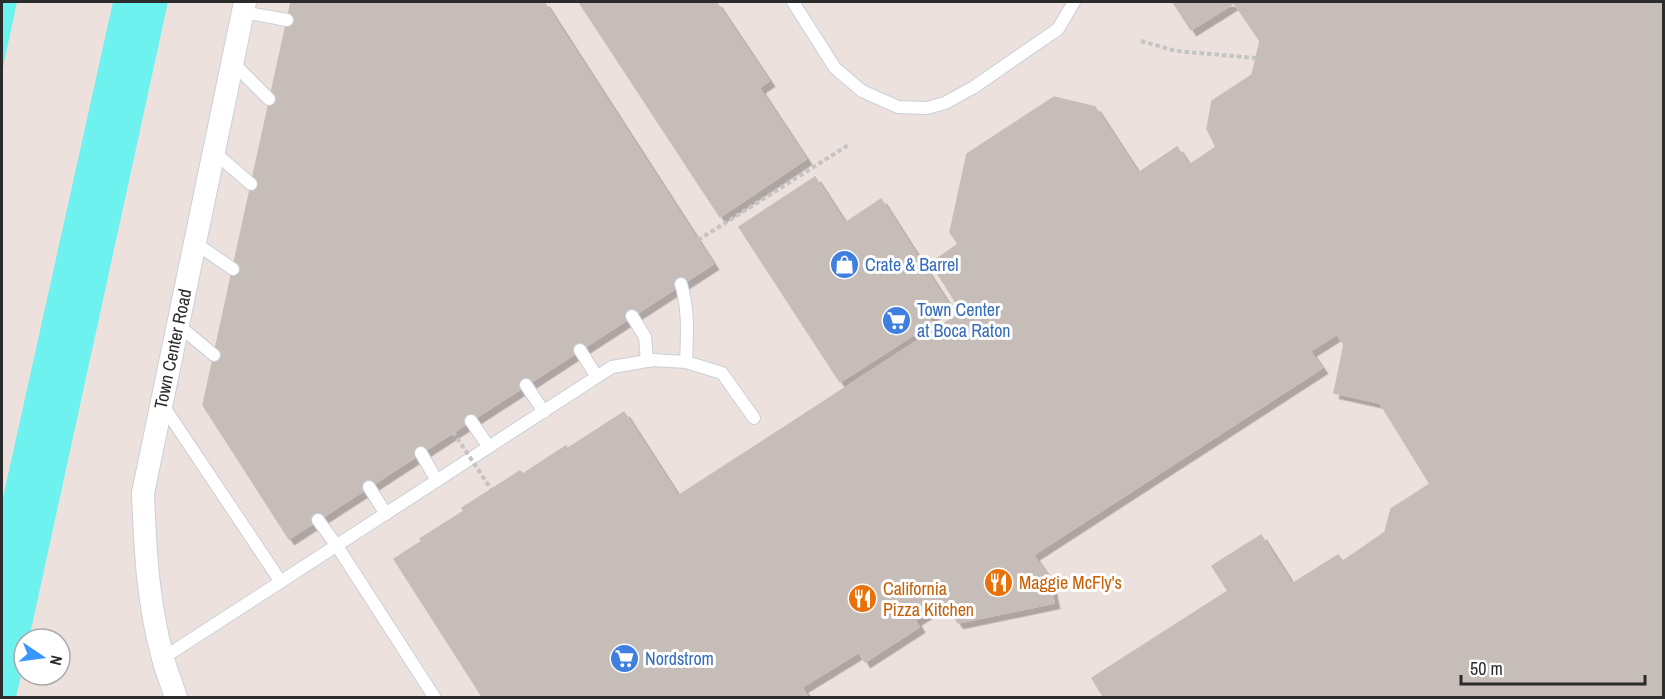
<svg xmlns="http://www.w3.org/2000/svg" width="1665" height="699" font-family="'Archivo Narrow',sans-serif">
<defs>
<filter id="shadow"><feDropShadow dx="5.5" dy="5.5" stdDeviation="0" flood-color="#0004"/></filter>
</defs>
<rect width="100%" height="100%" fill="#ede1dd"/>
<path fill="#6df2ef" d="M2,2H17L2,72Z
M113,2H168L29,639H24V663L16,697H2V502Z"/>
<path fill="#c6bdb8" stroke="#c9bdb6" stroke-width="1.5" filter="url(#shadow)" d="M291,2H544L713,264L289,539L203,405Z
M579,2H716L769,81L759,88L806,159L720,217Z
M1173,2H1664V698H1104L1092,678L1228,591L1212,566L1261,535L1292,584L1338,555L1343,561L1385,532L1391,509L1430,484L1380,403L1334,393L1344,345L1337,334L1310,351L1322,368L1033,555L1049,578L1054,603L958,623L944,602L915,620L919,627L865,662L859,652L802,687L808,698H483L394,559L422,541L420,539L464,511L462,508L520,471L523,474L566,446L567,449L624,412L678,496L962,312L931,263L958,244L950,232L967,154L1054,97L1095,107L1138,173L1177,147L1189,165L1216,147L1207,129L1212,101L1252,75L1260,41L1234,3L1191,30Z
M815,177L845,223L881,199L948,304L928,317L932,323L840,382L739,227Z"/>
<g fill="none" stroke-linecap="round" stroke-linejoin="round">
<defs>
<path id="service" d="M793,2L835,68L862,91L898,107L927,108L945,103L974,87L1058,29L1074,2
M243,12L287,20
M232,62L269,99
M214,152L251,184
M195,243L233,269
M681,284C689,310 687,335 686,362
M632,316L645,337L647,361
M178,325L214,355
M580,350L597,377
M526,385L544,412
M162,404L281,582
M471,421L489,447
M421,453L437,481
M369,487L386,514
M318,520L337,546L435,698
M163,658L612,367L653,360L686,362L722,373L754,418"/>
<path id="minor" d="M176,698C172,684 166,671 163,658C148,605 145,549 143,493L245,2"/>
</defs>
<use href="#service" stroke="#c8d0d9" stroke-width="14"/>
<use href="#minor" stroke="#c8d0d9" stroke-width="24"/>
<path stroke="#c4c4c4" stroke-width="4" stroke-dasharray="4.5 3" stroke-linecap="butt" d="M1141,41L1176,51L1256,58
M698,240L850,144"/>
<use href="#service" stroke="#fff" stroke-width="12"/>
<use href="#minor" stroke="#fff" stroke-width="22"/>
<path stroke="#c4c4c4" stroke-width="4" stroke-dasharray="4.5 3" stroke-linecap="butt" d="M453,432L491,489"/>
</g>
<defs>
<symbol id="shop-disc" viewBox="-11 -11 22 22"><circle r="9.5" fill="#3f7fe0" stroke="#fff"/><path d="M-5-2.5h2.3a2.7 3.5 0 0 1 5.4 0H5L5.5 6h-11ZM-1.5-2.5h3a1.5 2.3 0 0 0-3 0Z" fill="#fff"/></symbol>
<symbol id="supermarket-disc" viewBox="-11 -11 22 22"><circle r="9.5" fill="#3f7fe0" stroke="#fff"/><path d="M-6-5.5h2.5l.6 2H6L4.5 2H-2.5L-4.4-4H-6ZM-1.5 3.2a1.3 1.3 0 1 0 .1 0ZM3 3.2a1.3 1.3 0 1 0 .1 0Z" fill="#fff"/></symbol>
<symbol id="restaurant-disc" viewBox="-11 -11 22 22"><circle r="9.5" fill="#e8710a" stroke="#fff"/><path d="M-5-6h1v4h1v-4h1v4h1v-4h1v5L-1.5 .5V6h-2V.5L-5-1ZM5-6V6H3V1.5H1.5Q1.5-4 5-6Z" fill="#fff"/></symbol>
</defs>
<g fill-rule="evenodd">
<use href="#shop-disc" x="828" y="248" width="33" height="33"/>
<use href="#supermarket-disc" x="880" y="304" width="33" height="33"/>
<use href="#restaurant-disc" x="982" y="566" width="33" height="33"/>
<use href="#restaurant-disc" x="846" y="582" width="33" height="33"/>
<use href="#supermarket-disc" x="608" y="642" width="33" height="33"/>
</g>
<g text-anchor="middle" stroke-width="6" stroke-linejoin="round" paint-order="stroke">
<g font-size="18" fill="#366cbe" stroke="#fff" text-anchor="start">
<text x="865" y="271">Crate &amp; Barrel</text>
<text x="917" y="316">Town Center<tspan x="917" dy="21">at Boca Raton</tspan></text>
<text x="645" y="665">Nordstrom</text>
</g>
<g font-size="18" fill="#2b2b2b" stroke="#fff">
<text transform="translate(173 349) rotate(-78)" y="6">Town Center Road</text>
</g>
<g font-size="18" fill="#c56008" stroke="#fff" text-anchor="start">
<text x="1019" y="589">Maggie McFly's</text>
<text x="883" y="595">California<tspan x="883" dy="21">Pizza Kitchen</tspan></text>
</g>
</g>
<rect width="1665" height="699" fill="none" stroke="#2b2b2b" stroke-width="6"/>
<g transform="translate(42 657) rotate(103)"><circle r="28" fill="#ffffff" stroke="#aaaaaa" stroke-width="1.5"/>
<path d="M0-4.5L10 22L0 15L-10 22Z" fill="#3896ff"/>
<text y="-9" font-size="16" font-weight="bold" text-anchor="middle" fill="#2b2b2b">N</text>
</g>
<path d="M1461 675v9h184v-9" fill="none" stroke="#2b2b2b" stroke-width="3"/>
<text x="1470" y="675" font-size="18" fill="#2b2b2b" stroke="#ffffff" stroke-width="4.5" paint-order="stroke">50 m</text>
</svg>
